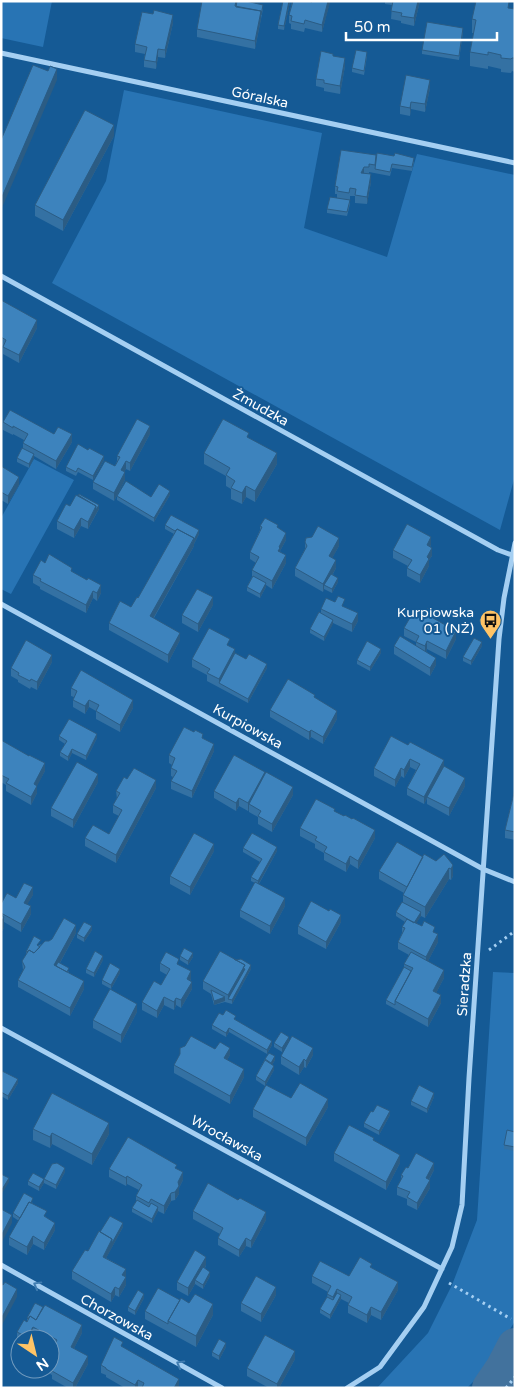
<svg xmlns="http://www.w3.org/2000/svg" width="516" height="1389" font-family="'Varela Round',sans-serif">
<rect width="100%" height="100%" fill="#155a95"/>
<path fill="#2874b4" d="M1,1H52L43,47L1,38Z
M124,90L322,133L304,228L387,257L417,154L515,175V476L500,530L52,283L106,181Z
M34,459L74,480L11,594L1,589V518Z
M493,972L515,973V1321L485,1370L467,1388H377L428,1333L452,1285L477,1220Z"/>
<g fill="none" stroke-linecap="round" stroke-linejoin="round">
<path stroke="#42729d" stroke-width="36" d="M490,1388L503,1369L515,1346"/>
<path stroke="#a5cff2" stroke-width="3" stroke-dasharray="2.5 4" stroke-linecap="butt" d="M489,950L515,931
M449,1283L511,1319
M506,1388L515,1377"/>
<path stroke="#a5cff2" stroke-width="5" d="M1,53L515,163
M1,276L498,550L512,555
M1,604L483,869L515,882
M1,1028L442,1269
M1,1265L222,1388
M347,1388L380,1367L424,1307L452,1247L462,1205L469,1078L499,639L504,598L515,543"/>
</g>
<path fill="#3471a3" d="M236,1V5L263,9L255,49L197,37V29Z
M283,1H308L312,2L330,1L322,32L305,28L304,32L291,29V24L289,23V15L292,2H290L284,30L278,29V25Z
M385,1H420L414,26L401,23V21L391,19L392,5L385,4Z
M509,8L515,9V72L512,71L511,73L501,72V69L488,66V69L470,66V52L474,33H472V19Z
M153,14L173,23L165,58L158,57L156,69L144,67V60L145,54L135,52V44Z
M463,32L459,60L422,54V50Z
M333,56L345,66L340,94L324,91V88L316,86V79Z
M367,56L364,75L352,72V68Z
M430,88L425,112L411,109L410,116L400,114V106Z
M114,136L63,231L35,216V205Z
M341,150L414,162L412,171L392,168L390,176L369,172V174L371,182L367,204L355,203V196H350V204L347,216L327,213V209L337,199V194H335V186Z
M1,300L37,328L19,363L3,354V346L1,345Z
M3,422L54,434L72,442L56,469L34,456V458L29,468L17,462V458L23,449V443L24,440L13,434V435L3,430Z
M150,434L130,471L126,469L124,472L125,480L114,501L93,489V482L115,466L117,461V456Z
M249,438L277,464L255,502L246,497L242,504L231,499V489L226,486V476L204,464V453Z
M104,460L93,480L78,472L76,476L66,471V467Z
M1,466L19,485L8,504L1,500Z
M170,495L154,522L117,500V496L151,497Z
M70,506L99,509L88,529L81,526L74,538L57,529V521Z
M165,525L199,534L194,544V546L154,618L180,640L168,663L109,630V623L131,607L138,598L174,534L165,529Z
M260,526L278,528L286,540L280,551L286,563L272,589L266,585V587L260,598L247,591V587L252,577V570L256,563L250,559V552L260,530Z
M305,542L339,546L332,558L336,568L333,574L338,582L332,593L324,589L323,592L295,576V568L305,549Z
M431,545L430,547L432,556L429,560V566L420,583L407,576V568L408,566L393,558V550Z
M45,563L72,572L101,593L97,601L93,598L86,613L40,589V587L33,583V575Z
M213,605L198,632L182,623V615Z
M345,607L358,621L352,632L333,623L324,641L310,633V629L321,613V609Z
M436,620L456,639L446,659L427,649L426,651L436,665L430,676L394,654V646H416V642L404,636V628Z
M482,646L471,665L463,661V657Z
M235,653L246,659L267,668L248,703L207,681V675L192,667V659Z
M381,653L370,671L357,664V660Z
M52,662L37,690L31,687L30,689L18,682V680L11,676V668Z
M71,688L133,708L120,732L96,719V711L89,707L85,714L73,707V700L74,697L71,696Z
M315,698L337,719L323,744L311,737L309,740L270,717V710Z
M59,736L97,738L86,760L72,753L68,761L60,756V752L65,744L59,740Z
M391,736L444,766L465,786L449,816L427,804V798L424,804L407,795V788L416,770L410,767L404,778L401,776L395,787L374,776V768Z
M203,738L214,751L192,798L171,789V781L173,777L171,776V768L172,765L169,763V755Z
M1,740L45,771L37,785V793L31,805L6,791V785L1,782Z
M265,775L293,795L272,832L258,824V817L249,812V809L248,811L239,806L236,811L214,798V791Z
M127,779L156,788L116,863L85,846V838L109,834L119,816L113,813V805L117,799L116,791Z
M98,782L73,828L51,816V808Z
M515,789V840L505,838V830Z
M335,812L375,838L358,869L350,864L346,872L324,860V853L315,848V844L300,836V828Z
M243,848L277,851L259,884L285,906L270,934L240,917V910L255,883L251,881V877L260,862L243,852Z
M214,851L190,895L170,884V876Z
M423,857L436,861L453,865V876L451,880L449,879L425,918L421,916L416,923L435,933L438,942L428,961L444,978L436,993L441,1003L428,1027L386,1004V1000L404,967V964L409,955L398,949V942L402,933V927L405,922L396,916V912L403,902V895L404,893L379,879V871Z
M33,895L27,904L31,914L21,932L4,922V928L1,933V904L16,898Z
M341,922L326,949L298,934V926Z
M92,930L84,942L77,938V934Z
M76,933L60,963L69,972V973L84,989L70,1016L18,987V980L23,970L22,961L26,955V952L41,944L40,947L49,941Z
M180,956L193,957L188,965L180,960Z
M103,960L94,977L86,973V969Z
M160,963L179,965L191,979L190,981L192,989L181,1008L176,1005L174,1010L164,1005L157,1018L142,1010V1002L161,985L167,975L160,971Z
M251,969L232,1004L225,1002L214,1005L211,994L203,989V981Z
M120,973L111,989L102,984V980Z
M137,1012L121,1043L93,1028V1020Z
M223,1015L236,1020L272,1045L267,1054L229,1032L226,1037L212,1029V1025Z
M289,1041L282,1052L274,1047V1043Z
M215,1049L230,1055L227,1060L244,1077L230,1104L174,1073V1065Z
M313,1055L306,1068L304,1067L299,1075L281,1064V1056Z
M265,1059L275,1060L272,1065L274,1070L265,1086L256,1080V1076Z
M1,1072L18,1083L8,1100L1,1096Z
M434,1097L427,1113L411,1105V1101Z
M291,1098L328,1107L306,1146L253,1117V1109Z
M373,1112L390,1115L379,1135L364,1127V1123Z
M33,1129L109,1134L92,1165L52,1144L50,1148L33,1140Z
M515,1132V1151L504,1149V1145Z
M374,1141L400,1163L386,1190L334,1161V1153Z
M408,1168L434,1170L429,1180L430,1188L417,1210L407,1205V1199L397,1195V1187L401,1180V1175Z
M109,1169H177L183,1180L179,1188V1194L175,1200L171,1201L164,1214L158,1211L152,1223L132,1212V1208L136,1202V1196L139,1190L127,1184L126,1186L109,1177Z
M65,1172L56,1189L44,1183L39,1191L28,1185V1181L44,1179Z
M33,1202L32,1203L47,1218L55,1230L44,1250L33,1244L27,1255L9,1245V1237L19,1221L13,1217V1213Z
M193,1211L266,1220L251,1248L246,1246L239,1257L218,1245V1238L220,1234L193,1219Z
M123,1227L106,1258L126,1269V1285L119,1297L115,1295L111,1302L72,1279V1271L88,1251L100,1232Z
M206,1265L205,1268L210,1276L203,1289L195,1284L188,1296L177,1290V1282Z
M372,1268L398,1290L381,1320L371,1315L367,1323L348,1313V1305L349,1303L341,1299L330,1319L320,1313V1309L327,1297L328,1292L312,1283V1276H349Z
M276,1295L261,1322L241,1311V1303Z
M144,1298L135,1315L128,1311V1307Z
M189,1303L213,1315L196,1347L145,1319V1311Z
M27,1318L82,1333L74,1348L88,1364L75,1388H68L52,1379V1375L41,1369H50V1339H41L33,1334L30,1339H20V1341L17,1340V1332L27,1322Z
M123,1347L179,1387V1388H125L106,1377V1375L101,1373V1365Z
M226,1347L219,1360L212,1356V1352Z
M295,1359L279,1388H269L247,1376V1368Z"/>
<path fill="#2b5c84" d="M289,1L290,2L284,30V26Z
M328,1H330V3L322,32V25Z
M418,1H420L414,26V18Z
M261,11V19L255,49V41Z
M173,15V23L165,58V50Z
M158,49V57L156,69V62Z
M345,58V66L340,94V86Z
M57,69V80L1,210V199Z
M430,80V88L425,112V104Z
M411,102V109L410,116V108Z
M114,125V136L63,231V220Z
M364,167V174L361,173Z
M371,174V182L367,204V197Z
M37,320V328L19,363V355Z
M150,426V434L130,471V463Z
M72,434V442L56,469V461Z
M277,453V464L255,502V491Z
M34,454V458L29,468V464Z
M104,456V460L93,480V476Z
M126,461V469L121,477V470Z
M125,472V480L114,501V493Z
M19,477V485L8,504V496Z
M246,486V497L242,504V493Z
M170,491V495L154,522V518Z
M99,505V509L96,514V510Z
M96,506V514L88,529V522Z
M81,518V526L74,538V530Z
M199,530V534L194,544V546L150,624V616Z
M286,533V540L280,551V555L278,559L279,547Z
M431,537V545L427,553V545Z
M339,538V546L329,564V556Z
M432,548V556L429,560V566L420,583V575L427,557Z
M286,555V563L272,589V581Z
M336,560V568L326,586L324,585V589L323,592V584Z
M338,578V582L332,593V589Z
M266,583V587L260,598V594Z
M101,585V593L97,601V593Z
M93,591V598L86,613V605Z
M213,597V605L198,632V624Z
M436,612V620L433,618Z
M358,613V621L352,632V624Z
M333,620V624L324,641V637Z
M456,631V639L446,659V651Z
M180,633V640L168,663V655Z
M427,641V649L425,654V646Z
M482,642V646L471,665V661Z
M235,649V657L219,683V679Z
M381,649V653L370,671V667Z
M52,655V662L37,690V682Z
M436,658V665L430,676V668Z
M267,664V668L248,703V699Z
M89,700V707L85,714V706Z
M133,700V708L120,732V725Z
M337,711V719L323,744V737Z
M311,730V737L309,740V732Z
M97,734V738L86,760V756Z
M214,744V751L192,798V791Z
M72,749V753L68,761V757Z
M410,759V767L404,778V770Z
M444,760V768L427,797V798L424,804V797Z
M45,763V771L34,792V784Z
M401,768V776L395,787V780Z
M265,772V779L249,804V809L248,811V803Z
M98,774V782L73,828V820Z
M465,778V786L449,816V808Z
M156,780V788L116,863V855Z
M37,786V793L31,805V797Z
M293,787V795L272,832V824Z
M239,798V806L236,811V803Z
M375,830V838L358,869V861Z
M214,844V851L190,895V887Z
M277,847V851L258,885V881Z
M350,856V864L346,872V864Z
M453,865V876L451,880V869Z
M449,868V879L425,918V907Z
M33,887V895L24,910V903Z
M285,898V906L270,934V926Z
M31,906V914L21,932V924Z
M421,912V916L414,927V923Z
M341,915V922L326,949V942Z
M4,917V928L1,933V922Z
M76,925V933L56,970L54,965Z
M92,926V930L84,942V938Z
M438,934V942L426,965V957Z
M193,953V957L188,965V961Z
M103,956V960L94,977V973Z
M245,965V973L228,999V995Z
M251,965V969L232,1004V1000Z
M120,969V973L111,989V985Z
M444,970V978L433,999V991Z
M191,971V979L187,987V979Z
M84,981V989L70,1016V1008Z
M192,982V989L181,1008V1000Z
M441,995V1003L428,1027V1019Z
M164,997V1005L157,1018V1011Z
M225,997V1001L214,1005V1001Z
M176,998V1005L174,1010V1002Z
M137,1004V1012L121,1043V1035Z
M229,1028V1032L226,1037V1033Z
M289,1037V1041L282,1052V1048Z
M272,1041V1045L267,1054V1050Z
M230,1048V1055L224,1066V1058Z
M313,1048V1055L306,1068V1061Z
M275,1056V1060L271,1067V1063Z
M304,1059V1067L299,1075V1067Z
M274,1066V1070L265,1086V1082Z
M244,1069V1077L230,1104V1096Z
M18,1079V1083L8,1100V1096Z
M434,1093V1097L427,1113V1109Z
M328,1099V1107L306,1146V1138Z
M390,1111V1115L379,1135V1131Z
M109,1123V1134L92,1165V1154Z
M52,1133V1144L50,1148V1137Z
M400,1155V1163L386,1190V1182Z
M434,1163V1170L426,1185V1178Z
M65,1168V1172L56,1189V1185Z
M183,1172V1180L179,1188V1194L175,1200V1192L178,1182Z
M127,1176V1184L126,1186V1178Z
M9,1178V1182L1,1195V1191Z
M44,1179V1183L39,1191V1187Z
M430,1180V1188L417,1210V1203Z
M171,1193V1201L164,1214V1206Z
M158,1207V1211L152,1223V1219Z
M266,1212V1220L251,1248V1241Z
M12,1215V1223L2,1242V1234Z
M55,1223V1230L44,1250V1243Z
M123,1223V1227L103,1264V1257L112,1239Z
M33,1236V1244L27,1255V1247Z
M246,1238V1246L239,1257V1250Z
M206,1257V1265L197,1281L195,1280V1284L188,1296V1288Z
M126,1269V1277L122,1275Z
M210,1272V1276L203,1289V1285Z
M126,1277V1285L119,1297V1289Z
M398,1282V1290L381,1320V1312Z
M115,1287V1295L111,1302V1294Z
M276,1287V1295L261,1322V1314Z
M17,1289V1297L2,1325V1317Z
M337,1289V1297L333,1304V1297Z
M144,1294V1298L135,1315V1311Z
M341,1295V1299L330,1319V1315Z
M213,1304V1315L196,1347V1336Z
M371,1307V1315L367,1323V1315Z
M82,1325V1333L71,1354V1347Z
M33,1327V1334L30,1339H27V1337Z
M226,1343V1347L219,1360V1356Z
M295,1351V1359L279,1388H277V1384Z
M88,1356V1364L75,1388H73V1383Z
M179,1379V1388H174Z
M138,1380V1388H135V1385Z"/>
<path fill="#3d83bd" stroke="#2b5c84" d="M202,1H236L235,6L261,11L255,41L197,29Z
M237,1H246L263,5L261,15V11L236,7Z
M283,1H289L284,26L278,25Z
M293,1H308L312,2V1H328L322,25L305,20L304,24L291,21L292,16L289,15Z
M393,1H418L414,18L401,16L402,13L391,11Z
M476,1H507L509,2L508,8L515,9V58H512L511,59L501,58V55L488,52V55L470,52L476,20L472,19Z
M154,10L173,15L165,50L158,49L156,62L144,60L147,47L135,44L142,12L153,14Z
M427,22L463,28L459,56L422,50Z
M356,50L367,52L364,71L352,68Z
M321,51L333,54V56L345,58L340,86L324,83V80L316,79Z
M33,65L48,71L50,66L57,69L1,199V140Z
M406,75L430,80L425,104L411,102L410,108L400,106Z
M85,110L114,125L63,220L35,205Z
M341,150L376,155L375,165L369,164V167H364L361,173L371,174L367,197L355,195L356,189L350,188L349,193L337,191L338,187L335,186Z
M377,153L394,156L395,153L414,158L412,167L392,164L390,172L375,169Z
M330,197L350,200L347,212L327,209Z
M1,300L37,320L19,355L3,347L6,340L1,337Z
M10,410L54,434L58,427L72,434L56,461L23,443L28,434L13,426V428L3,422Z
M137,419L150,426L130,463L126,461L121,470L125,472L114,493L93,482L105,461L115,466L120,457L117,456Z
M223,419L249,433L247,437L277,453L255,491L246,486L242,493L231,488L235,481L226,475L230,468L204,453Z
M78,444L88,450L89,448L104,456L93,476L78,468L76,472L66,467Z
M22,448L34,454L29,464L17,458Z
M1,466L19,477L8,496L1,492Z
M126,481L151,497L159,484L170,491L154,518L117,496Z
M79,494L99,505L96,510V506L78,495Z
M76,495L96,506L88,522L81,518L74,530L57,521L66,504L70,506Z
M171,515L199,530L194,540V538L177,529L175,531L165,525Z
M265,518L278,525L277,527L286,533L279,547L280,548L278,551L286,555L272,581L252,570L259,557L250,552L262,527L260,526Z
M407,524L431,537L427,545L432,548L427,557L429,559L420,575L407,568L412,560L393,550Z
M318,526L339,538L329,556L336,560L323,584L295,568L307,546L305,542L306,538L312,537Z
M177,529L194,538L150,616L180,633L168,655L109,623L120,601L131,607L137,597L138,598Z
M49,554L72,568L71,571L87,580L88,578L101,585L97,593L93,591L86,605L40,581L41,579L33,575L41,560L45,563Z
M331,574L338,578L332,589L324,585Z
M253,576L266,583L260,594L247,587Z
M197,589L213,597L198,624L182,615Z
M338,596L345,599L342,606L358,613L352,624L321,609L326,598L335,602Z
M428,608L436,612L433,618L456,631L446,651L427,641L425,646L416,642L419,636L404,628L415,609L424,614Z
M319,612L333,620L324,637L310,629Z
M209,628L230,639L227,645L235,649L219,679L207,673L210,669L192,659Z
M400,636L436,658L430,668L394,646Z
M474,638L482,642L471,661L463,657Z
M26,640L52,655L37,682L31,679L30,681L18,675L19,673L11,668Z
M367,641L381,649L370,667L357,660Z
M235,653L246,659L249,654L267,664L248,699L219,683Z
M81,670L133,700L120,725L96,711L99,705L89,700L85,706L73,700L77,691L71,688Z
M288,679L315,695L314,697L337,711L323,737L311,730L309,732L270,710Z
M69,719L97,734L86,756L72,749L68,757L60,752L67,741L59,736Z
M184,727L194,732L195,730L203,734L202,738L214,744L192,791L171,781L177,771L171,768L175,758L169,755Z
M391,736L408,745L410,742L444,760L424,797L407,788L420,764L410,759L404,770L401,768L395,780L374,768Z
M1,740L29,756V755L45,763L34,784L37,786L31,797L6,783L9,779L1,775Z
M234,755L265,772L248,803L239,798L236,803L214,791Z
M77,762L98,774L73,820L51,808Z
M444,766L465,778L449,808L427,797Z
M134,768L156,780L116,855L85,838L93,825L109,834L122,810L113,805L120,793L116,791L124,777L127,779Z
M266,772L293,787L272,824L258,816L261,811L249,804Z
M515,789V832L505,830Z
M316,799L335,809L334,811L344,816L345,815L352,819L353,818L375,830L358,861L350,856L346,864L324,852L327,847L315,840L317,837L300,828Z
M194,833L214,844L190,887L170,876Z
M252,833L277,847L258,881L251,877L262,859L243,848Z
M397,842L423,857L407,887L379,871Z
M424,854L436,861L444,854L453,865L451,869L449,868L425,907L403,895Z
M255,882L285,898L270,926L240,910Z
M24,883L33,887L24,903L31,906L21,924L1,913V904L7,893L16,898Z
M311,901L329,911L330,909L341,915L326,942L298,926Z
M402,902L421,912L414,923L396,912Z
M1,915L4,917L1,922Z
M64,918L76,925L54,965L84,981L70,1008L18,980L25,967L22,961L29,950L34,953L45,941H49L52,939Z
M407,919L422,926L424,921L435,927L433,932L438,934L426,957L398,942L405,928L402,927Z
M84,922L92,926L84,938L77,934Z
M34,936L41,940L37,945L40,947L34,953L29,950L27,952H26Z
M184,948L193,953L188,961L180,956Z
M95,951L103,956L94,973L86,969Z
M220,951L245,965L228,995L203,981Z
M166,952L179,959L177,964L191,971L187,979L192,982L181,1000L176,998L174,1002L164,997L157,1011L142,1002L154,981L161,985L170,969L160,963Z
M411,952L444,970L433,991L441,995L428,1019L395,1001L413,968L404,964Z
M234,959L235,960L241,959L251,965L232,1000L228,999L245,969L243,968L245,965Z
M58,962L69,968L67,972L56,966Z
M110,963L120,969L111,985L102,980Z
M404,967L411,971L395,1001V1005L386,1000Z
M110,989L137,1004L121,1035L93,1020Z
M211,990L225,997L214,1001Z
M226,1010L236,1016L234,1019L272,1041L267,1050L229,1028L226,1033L212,1025L219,1013L223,1015Z
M281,1032L289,1037L282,1048L274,1043Z
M191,1036L215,1049L220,1042L230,1048L224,1058L244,1069L230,1096L174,1065L180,1054V1048L185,1046Z
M292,1036L313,1048L306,1061L304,1059L299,1067L281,1056Z
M269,1053L275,1056L271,1063L265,1059Z
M265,1060L274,1066L265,1082L256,1076Z
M2,1071L18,1079L8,1096L1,1092Z
M300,1083L328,1099L306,1138L253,1109L266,1085L291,1098Z
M419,1085L434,1093L427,1109L411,1101Z
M52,1093L109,1123L92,1154L52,1133L50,1137L33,1129Z
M377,1105L390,1111L379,1131L364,1123L371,1111L373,1112Z
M349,1125L374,1138L373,1140L400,1155L386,1182L334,1153Z
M507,1130L515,1132V1147L504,1145Z
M128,1137L177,1165L175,1168L183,1172L178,1182L179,1186L175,1192L171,1193L164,1206L151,1199L149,1203L136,1196L142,1185L127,1176L126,1178L109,1169Z
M416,1153L434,1163L426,1178L430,1180L417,1203L407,1197L410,1192L397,1187L403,1176L401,1175L406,1167L408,1168Z
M57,1163L65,1168L56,1185L44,1179L39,1187L28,1181L33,1173L44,1179L52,1164Z
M1,1174L9,1178L1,1191Z
M208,1183L238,1200L240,1198L266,1212L251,1241L246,1238L239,1250L218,1238L223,1228L193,1211Z
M24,1193L33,1198L31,1203L29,1202L20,1218L13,1213Z
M137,1200L149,1207L151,1203L158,1207L152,1219L132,1208Z
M29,1202L47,1211L44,1216L55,1223L44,1243L33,1236L27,1247L9,1237Z
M1,1209L12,1215L2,1234H1Z
M110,1216L123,1223L112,1243V1239L100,1232Z
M99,1231L112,1239L103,1257L126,1269L122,1275L126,1277L119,1289L115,1287L111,1294L72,1271L85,1250L88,1251Z
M195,1250L206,1257L188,1288L177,1282Z
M360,1257L372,1264L370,1267L398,1282L381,1312L371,1307L367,1315L348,1305L352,1297L337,1289L333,1297L327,1294L331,1286L312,1276L320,1261L349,1276Z
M203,1267L210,1272L203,1285L195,1280Z
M256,1276L276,1287L261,1314L241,1303Z
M5,1282L17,1289L2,1317L1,1316V1284L3,1285Z
M158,1288L180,1300L168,1321V1324L145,1311Z
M138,1290L144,1294L135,1311L128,1307Z
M337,1293L341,1295L330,1315L320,1309L327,1297L333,1300Z
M195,1294L213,1304L196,1336L168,1321L181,1298L189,1303Z
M35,1303L43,1307L36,1320L30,1316L28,1319L27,1318Z
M45,1305L82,1325L71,1347L88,1356L73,1383L52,1371L54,1369L50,1366V1352L57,1340L33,1327L27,1337L17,1332L24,1320L27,1322L30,1316L36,1320Z
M265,1335L295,1351L277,1384L247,1368Z
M114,1337L123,1342L121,1346L179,1379L174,1388H142L144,1383L138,1380L135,1385L106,1369V1368L101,1365Z
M219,1339L226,1343L219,1356L212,1352Z
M50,1340L55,1343L50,1352Z"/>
<defs><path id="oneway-chevron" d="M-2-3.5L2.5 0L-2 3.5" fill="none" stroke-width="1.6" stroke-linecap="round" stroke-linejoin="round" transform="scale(1.25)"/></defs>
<g stroke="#407db1">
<use href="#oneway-chevron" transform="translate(37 1285) rotate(-151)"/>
<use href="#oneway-chevron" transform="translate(180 1364) rotate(-151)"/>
</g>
<defs>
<symbol id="bus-pin" viewBox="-11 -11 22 30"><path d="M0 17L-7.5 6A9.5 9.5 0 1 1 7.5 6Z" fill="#ffc466" stroke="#155a95"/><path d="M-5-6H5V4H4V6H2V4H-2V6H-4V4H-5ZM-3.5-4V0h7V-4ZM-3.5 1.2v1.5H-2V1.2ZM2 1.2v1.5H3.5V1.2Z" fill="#111"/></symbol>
</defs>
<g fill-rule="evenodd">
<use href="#bus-pin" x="478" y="608" width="25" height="34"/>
</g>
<g text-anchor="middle" stroke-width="4" stroke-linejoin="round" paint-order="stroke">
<g font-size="14" fill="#fff" stroke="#155a95">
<text transform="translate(260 97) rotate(12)" y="5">Góralska</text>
<text transform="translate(261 407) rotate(29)" y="5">Żmudzka</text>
<text transform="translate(248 726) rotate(29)" y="5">Kurpiowska</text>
<text transform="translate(464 984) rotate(-86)" y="5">Sieradzka</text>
<text transform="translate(227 1138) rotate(29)" y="5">Wrocławska</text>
<text transform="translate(117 1317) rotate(29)" y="5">Chorzowska</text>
</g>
<g font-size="14" fill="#fff" stroke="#155a95" text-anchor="end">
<text x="474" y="617">Kurpiowska<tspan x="474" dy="16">01 (NŻ)</tspan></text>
</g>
</g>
<rect width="516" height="1389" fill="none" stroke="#ffffff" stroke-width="5"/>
<g transform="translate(35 1354) rotate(145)"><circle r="24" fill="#155a95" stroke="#739cbf"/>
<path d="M0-4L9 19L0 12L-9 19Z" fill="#ffc466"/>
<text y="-8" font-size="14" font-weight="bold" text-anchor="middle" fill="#ffffff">N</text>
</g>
<path d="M346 32v8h151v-8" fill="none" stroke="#ffffff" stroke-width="2.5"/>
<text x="354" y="32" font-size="15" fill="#ffffff" stroke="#155a95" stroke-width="4" paint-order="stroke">50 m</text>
</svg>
